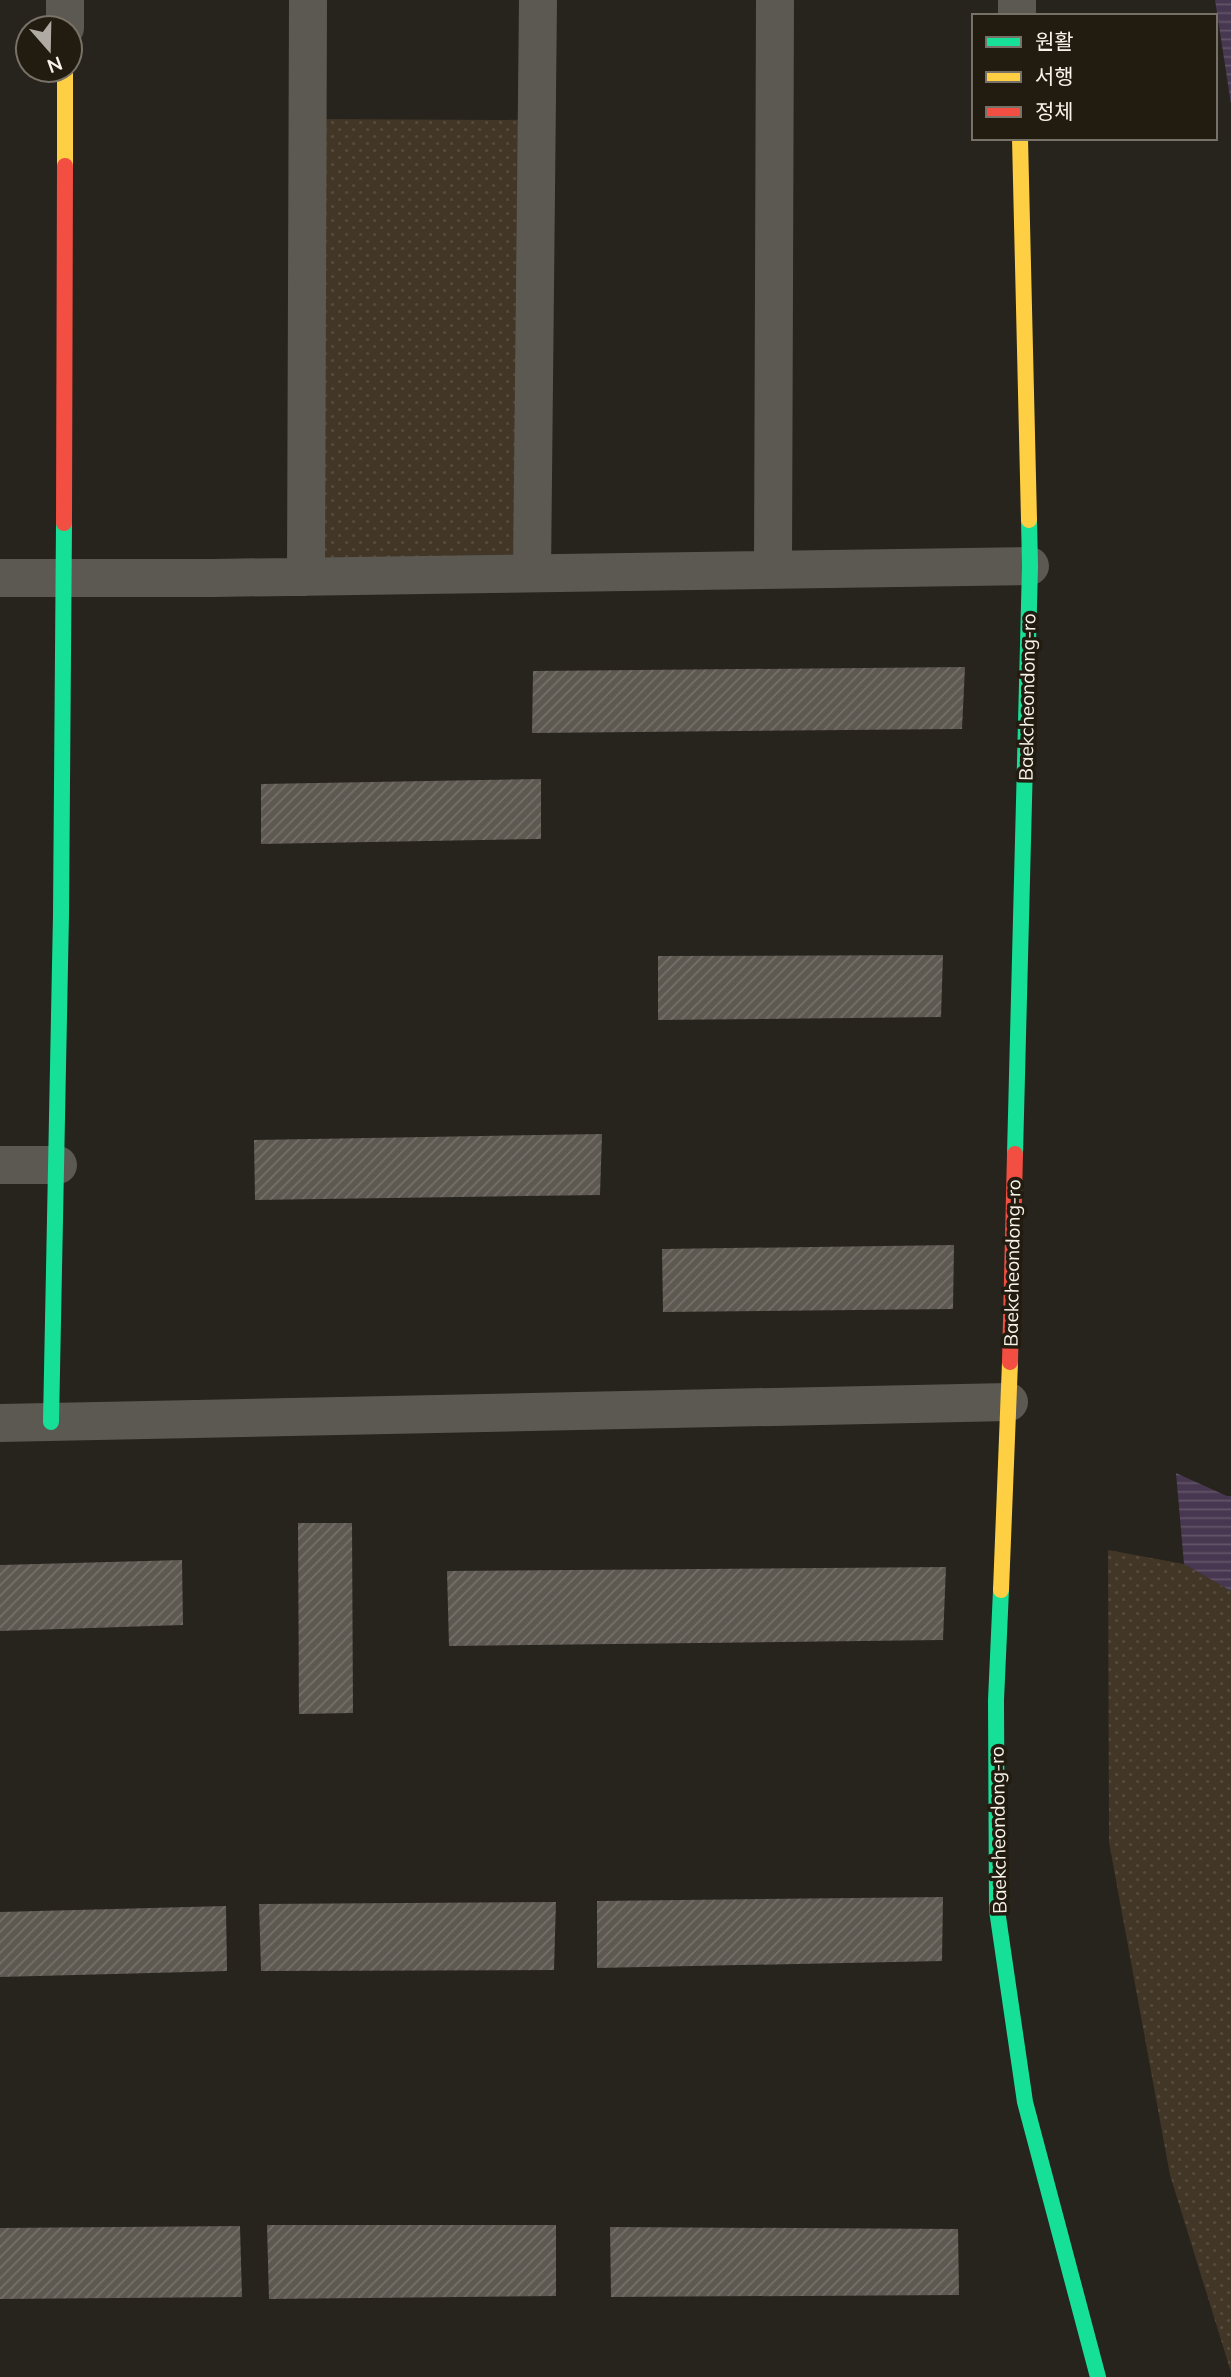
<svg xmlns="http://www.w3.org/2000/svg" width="1231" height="2377" font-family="Mulish,'Noto Sans KR',sans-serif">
<defs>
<pattern id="grass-dots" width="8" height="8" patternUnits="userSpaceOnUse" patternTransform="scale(1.75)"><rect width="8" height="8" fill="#423727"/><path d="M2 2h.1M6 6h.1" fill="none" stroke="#554b3c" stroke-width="1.8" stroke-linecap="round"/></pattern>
<pattern id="water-rules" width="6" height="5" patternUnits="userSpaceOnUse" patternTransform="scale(1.75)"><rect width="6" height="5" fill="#473750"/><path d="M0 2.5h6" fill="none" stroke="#625469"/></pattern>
<pattern id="building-hatch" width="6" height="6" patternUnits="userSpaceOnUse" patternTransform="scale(1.75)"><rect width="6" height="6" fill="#5d5850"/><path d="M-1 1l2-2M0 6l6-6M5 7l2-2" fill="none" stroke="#757069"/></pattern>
</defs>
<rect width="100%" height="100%" fill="#27231d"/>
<path fill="url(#grass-dots)" d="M308,119L537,120L532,573L306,577Z
M1108,1550L1184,1564L1231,1591V2372L1170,2175L1109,1842Z"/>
<path fill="url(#water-rules)" d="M1215,0H1231V104Z
M1176,1473L1227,1496H1231V1591L1184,1564Z"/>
<path fill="url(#building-hatch)" d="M965,667L962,729L532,733L533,671Z
M541,779V839L261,844V784Z
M943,955L941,1017L658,1020V956Z
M602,1134L600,1195L255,1200L254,1140Z
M954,1245L953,1309L663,1312L662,1249Z
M298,1523H352L353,1713L299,1714Z
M182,1560L183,1625L0,1631V1565Z
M946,1567L943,1640L449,1646L447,1571Z
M943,1897L942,1961L597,1968V1901Z
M556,1902L554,1970L261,1971L259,1904Z
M226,1906L227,1971L0,1977V1912Z
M267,2225H556V2296L269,2299Z
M240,2226L242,2297L0,2299V2228Z
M610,2227L958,2229L959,2295L611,2297Z"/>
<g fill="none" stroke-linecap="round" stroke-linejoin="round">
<path stroke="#5c5953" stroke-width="38" d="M65,0V28
M1017,0V16
M773,569L775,0
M532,573L538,0
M306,577L308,0
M0,578H213L1030,566
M0,1165H58
M0,1423L1009,1402"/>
<path stroke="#16e098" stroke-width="16" d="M1015,1154L1030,566L1029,520
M51,1422L61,915L64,523
M1001,1590L996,1700L997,1910L1025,2102L1098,2377"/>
<path stroke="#ffcf43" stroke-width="16" d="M1020,138L1029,520
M65,166V70
M1001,1590L1010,1362"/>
<path stroke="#f24e42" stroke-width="16" d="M64,523L65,166
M1010,1362L1015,1154"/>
</g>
<g text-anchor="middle" stroke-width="7" stroke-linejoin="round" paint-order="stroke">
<g font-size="19" fill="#f8f3eb" stroke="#221b0f">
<text transform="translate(1027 697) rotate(-89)" y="7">Baekcheondong-ro</text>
<text transform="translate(1012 1263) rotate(-89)" y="7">Baekcheondong-ro</text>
<text transform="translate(998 1830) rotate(-91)" y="7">Baekcheondong-ro</text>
</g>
</g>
<rect x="972" y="14" width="245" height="126" fill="#221b0f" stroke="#787167" stroke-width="2"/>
<rect x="986" y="37" width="35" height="10" fill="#16e098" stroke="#787167" stroke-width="2"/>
<text x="1035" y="49" font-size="21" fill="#f8f3eb">원활</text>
<rect x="986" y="72" width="35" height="10" fill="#ffcf43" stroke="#787167" stroke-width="2"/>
<text x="1035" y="84" font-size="21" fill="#f8f3eb">서행</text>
<rect x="986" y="107" width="35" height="10" fill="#f24e42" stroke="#787167" stroke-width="2"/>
<text x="1035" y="119" font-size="21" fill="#f8f3eb">정체</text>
<g transform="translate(49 49) rotate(160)"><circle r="33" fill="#221b0f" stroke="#787167" stroke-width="2"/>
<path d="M0-5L12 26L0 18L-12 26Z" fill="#afaaa3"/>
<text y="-10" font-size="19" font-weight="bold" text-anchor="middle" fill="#f8f3eb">N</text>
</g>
</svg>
